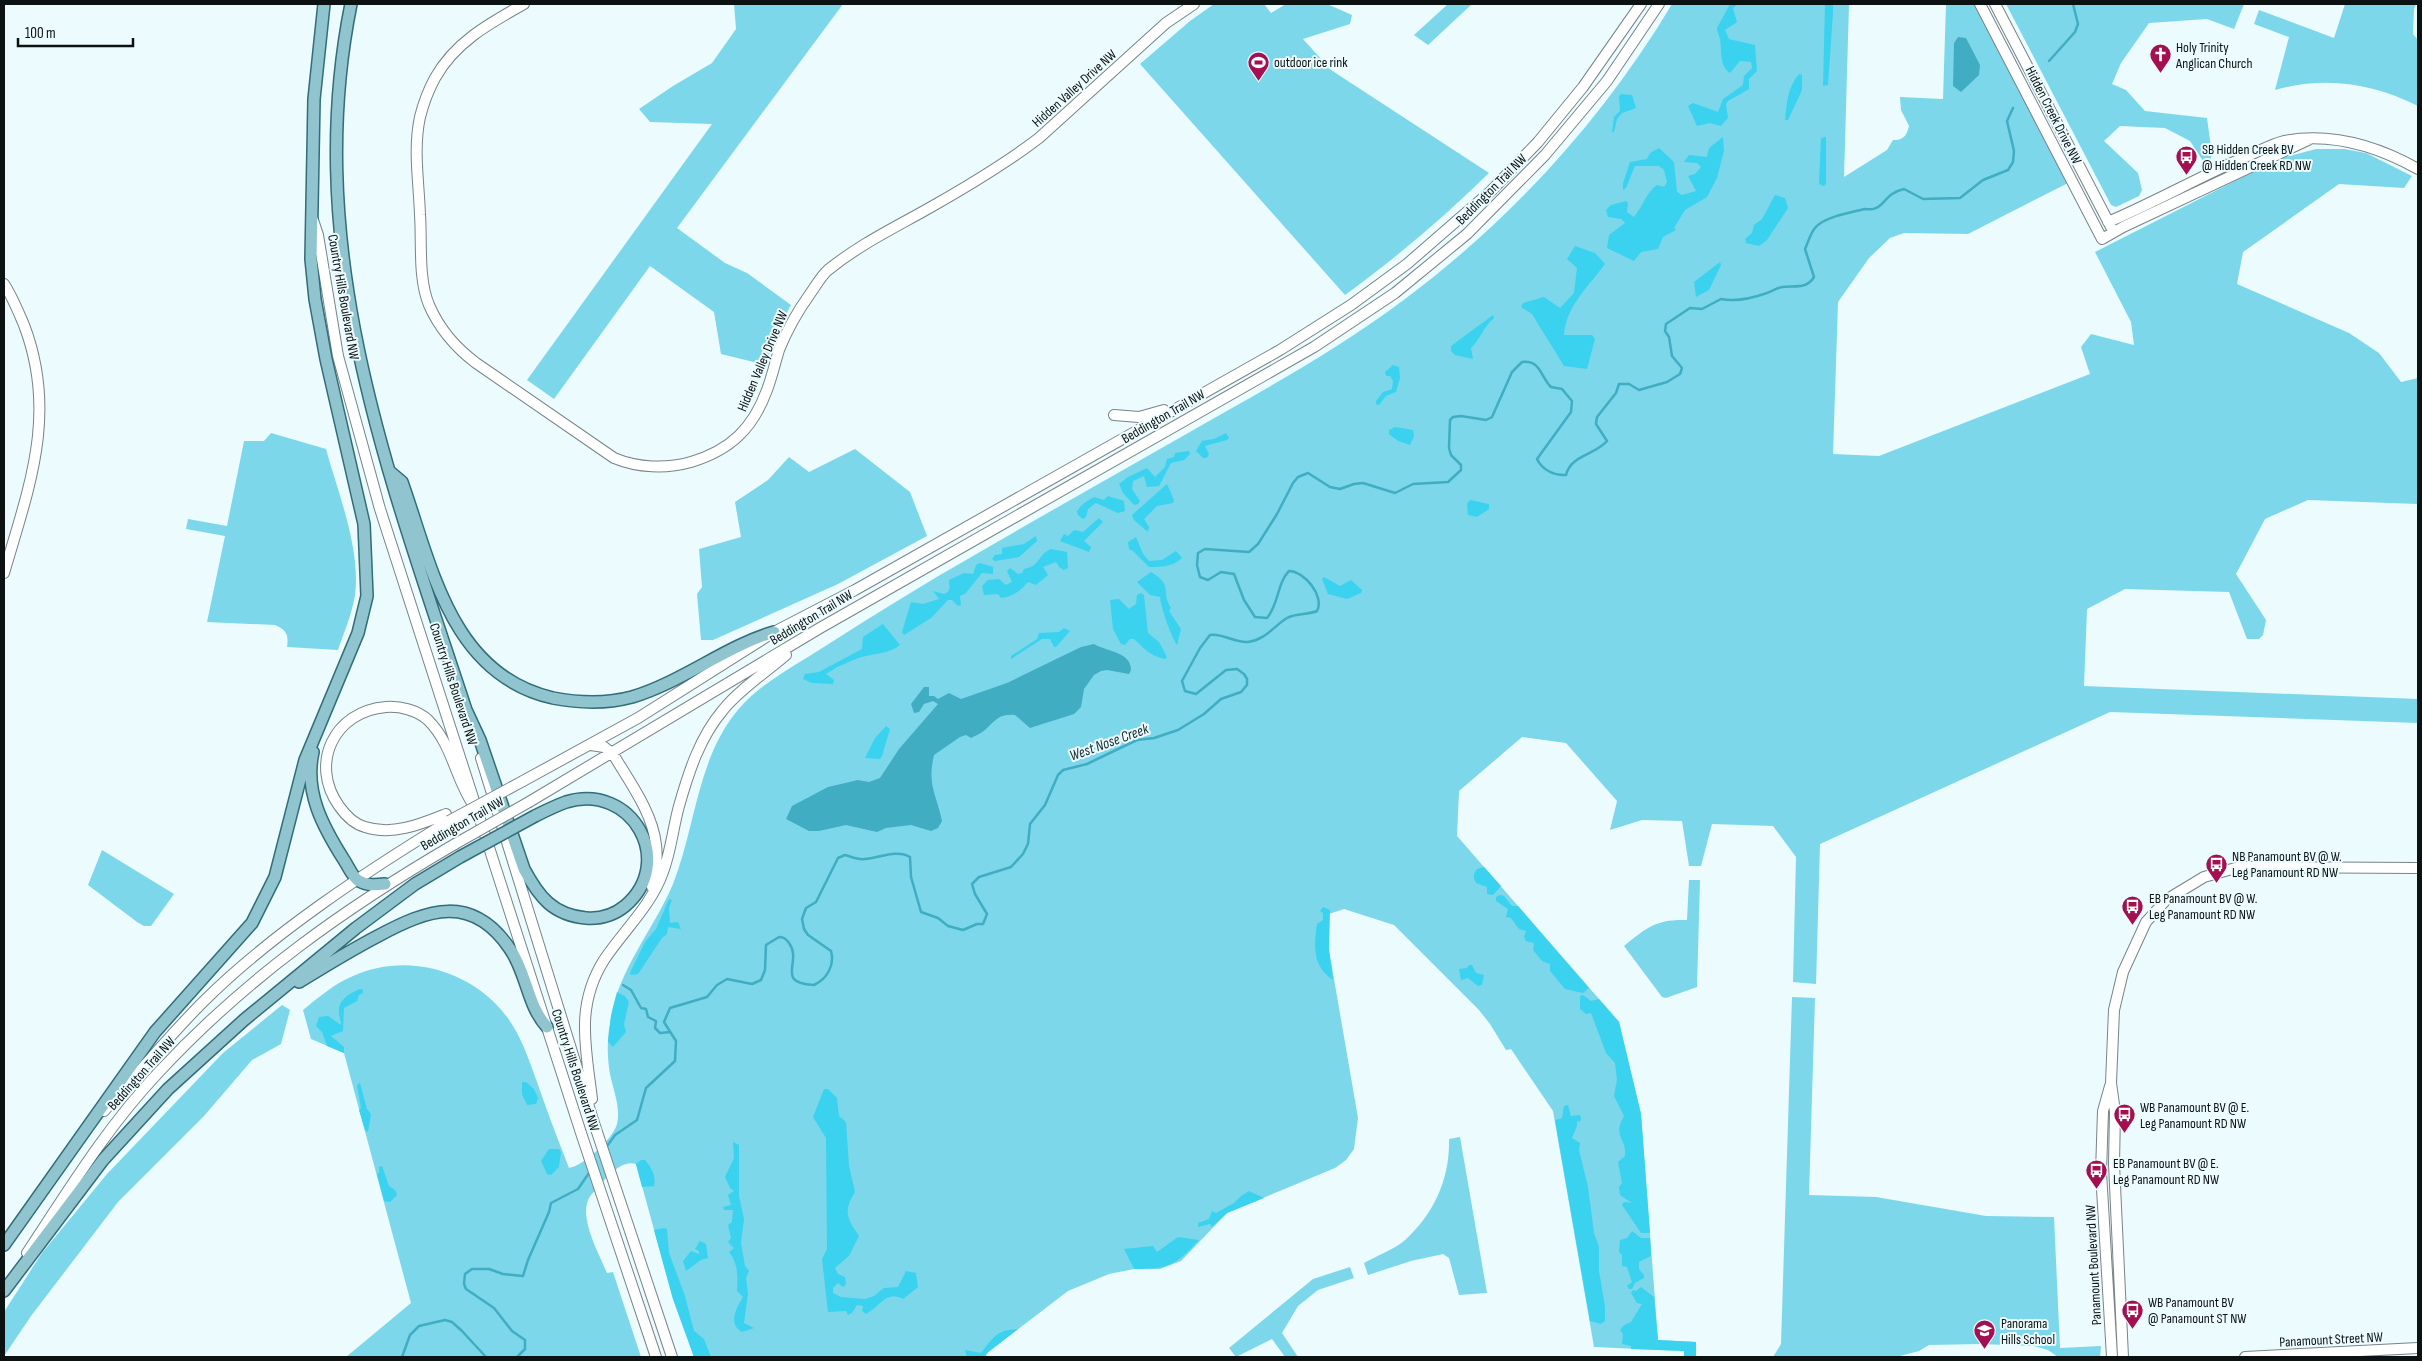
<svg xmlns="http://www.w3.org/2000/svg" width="2422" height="1361" font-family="'Sofia Sans Condensed',sans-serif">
<rect width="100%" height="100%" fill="#ecfbfe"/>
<path fill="#7cd7eb" d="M734,4H843L677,228L725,263L747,273L791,305L777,331L766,365L721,354L714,312L650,266L554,399L527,380L712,124L650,122L639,109L673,86L712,63L736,29Z
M1214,4H1264L1271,13L1286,4H1327L1352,15L1350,24L1303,39L1331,70L1489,173C1443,218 1396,258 1345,295L1140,64L1190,21Z
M1448,4H1472L1428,45L1414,35Z
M1672,4H1849L1844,177L1887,150L1893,140C1903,141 1907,135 1909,126L1901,110L1900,97L1943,99L1946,4H1976L2070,182L1968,234L1904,233L1890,238L1869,258L1838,302L1833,454L1879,456L2090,374L2081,347L2091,334L2134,345L2131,322L2095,252L2278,159L2316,149H2344L2366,153L2412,176L2404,188L2339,184L2243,252L2237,284L2349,333L2379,353L2401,382L2418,378V504L2308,500L2265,519L2236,574L2266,620L2263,635L2259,639H2247L2229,592L2125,589L2087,609L2084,686L2418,699V723L2110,712L1820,844L1816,984L1793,982L1796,857L1773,826L1712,824L1701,866H1689L1682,821L1642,820L1610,830L1617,801L1566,743L1522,737L1459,791L1457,836L1619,1022L1641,1114L1658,1340L1696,1342V1357H1684V1351L1594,1347L1553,1111L1511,1049L1506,1050L1490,1024L1479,1010L1394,925L1344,909L1329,914V950L1358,1118L1354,1149L1346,1160L1335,1168L1227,1213L1181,1261L1160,1269H1134L1109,1274L1068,1291L987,1353L985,1357H694L673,1299L636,1164C618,1159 603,1183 591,1195C576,1214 599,1253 607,1273L613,1272L641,1357H346L411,1303L344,1053L311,1039L303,1010C319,997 334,984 353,976C410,950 481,973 513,1026C524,1044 530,1063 537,1082C547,1111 558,1140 569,1168C583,1166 613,1139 617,1124C621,1108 613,1089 610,1074C607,1057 607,1039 610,1023C617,971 653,931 673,884C699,818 697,741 756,692C778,674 804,660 827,645C875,614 924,584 973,556C1057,507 1141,460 1225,412C1287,377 1348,342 1405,299C1512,219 1604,118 1672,4Z
M2006,4H2244L2234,29L2207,19L2149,23L2121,63L2112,84L2126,90L2145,111L2207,118L2212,155L2209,162L2205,164L2190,141L2165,128L2120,126L2104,141L2138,173L2142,190L2139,196L2116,207L2111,205Z
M2345,4H2416L2414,9L2413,34L2418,40V106C2372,83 2325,76 2275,90L2289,37L2254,24L2259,10L2334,38Z
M271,433L326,449C338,493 361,549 355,595C352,614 344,632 338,650L287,647C289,634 286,630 275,625L207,622L225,536L186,529L188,519L227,526L244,441H264Z
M855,449L910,492L927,536L838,584L713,640H701L697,594L702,587L699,549L741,537L735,502L768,480L789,457L809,472Z
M102,850L174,894L151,926H144L137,922L88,885Z
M1689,880H1700L1697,987L1666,998L1662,997L1624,946C1647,927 1657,919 1687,920Z
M1792,997L1815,998L1809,1195L1876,1197L1986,1216L2054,1217L2060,1348L2101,1346L2100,1357H2058L2048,1350L2034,1346L1980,1344L1929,1345L1919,1351L1900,1356L1773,1357L1781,1344Z
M282,1005L290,1010L281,1044L252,1060L204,1116L118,1202L31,1316L4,1356V1312L42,1253L107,1174L223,1053Z
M1460,1137L1487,1293L1459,1295L1449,1258L1443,1254L1411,1261L1368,1275L1364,1263C1376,1256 1393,1250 1404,1241C1434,1214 1450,1179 1449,1139Z
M1350,1267L1354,1278L1318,1290L1298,1306L1282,1333L1298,1357H1285L1272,1339L1236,1357L1229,1348L1313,1279Z"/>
<path fill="#3ad2ee" d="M1730,4H1738L1733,8L1737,22L1725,30L1729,39L1755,45L1757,71L1749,79V89L1728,101L1726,104L1728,118L1721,126L1710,123L1697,126L1688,106L1693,103L1718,112L1723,99L1743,85L1744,76L1752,68L1751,62L1740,61L1730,73C1719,65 1722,51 1720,39C1719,34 1717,33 1717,28Z
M1825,4H1833V13L1828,85L1823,86Z
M1799,74L1802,75V90L1788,120H1785C1787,103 1787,88 1799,74Z
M1621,94L1632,95L1636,108L1622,113L1617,119L1614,132H1612L1614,117L1620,111L1619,96Z
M1723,137L1724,151L1717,178L1707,197L1685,210L1674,228L1676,230L1663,237L1658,249L1641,252L1634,261L1607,248L1609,235L1625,223L1621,219L1608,217L1606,210L1611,205L1626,201L1628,203L1627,212L1634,217C1643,206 1646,193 1657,185L1664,187L1667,182L1664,170L1659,166H1635L1626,188L1623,190V183L1630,162L1647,159L1650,153L1659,148L1674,162L1677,192L1682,195L1696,191L1688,176L1695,174L1701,167L1697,163L1684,162L1689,155L1707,157L1709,148Z
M1826,137V184L1824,186L1819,184L1821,138Z
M1775,195L1785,198L1788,208L1767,240L1759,246L1746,243L1745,239L1752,233L1754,225L1762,219Z
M1575,246L1595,253L1605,264C1589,286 1566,306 1564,335H1592L1595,339L1587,369L1564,366L1532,314L1521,307L1523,303L1544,297L1560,308L1574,293L1577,268L1567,259Z
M1720,262L1721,265L1709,290L1696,297L1694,282Z
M1493,315L1494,318C1484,326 1481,338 1471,348L1473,359L1455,355L1451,351V346Z
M1393,365L1399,367L1400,378L1396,392L1386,396L1379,405L1376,404V401L1383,392L1392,389L1393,381L1390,376H1386L1385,372Z
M1395,427L1413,430L1414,436L1410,445L1398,441L1389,434V430Z
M1226,433L1229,438L1227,440L1205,446L1209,454L1207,458H1203L1196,451L1202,441L1214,439Z
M1189,451L1190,454L1184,460L1171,463L1159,486L1147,487L1144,476L1133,481L1132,489L1140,501L1138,504L1134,505L1123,493L1119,484L1128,477L1147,468L1155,477L1165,467L1167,459L1174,457L1175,453Z
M1167,484L1174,500L1173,503L1157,506L1144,519L1149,527L1148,532L1134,520L1132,515Z
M1108,496L1124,501L1125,511L1118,513L1096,503L1088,509L1086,517L1083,519L1078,515L1077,511C1082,504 1087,501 1094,497L1104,500Z
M1470,500L1489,504V509L1477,517L1468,515L1467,504Z
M1099,518L1103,522L1084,541L1091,547L1089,552L1060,541L1064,534L1068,536L1074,530L1083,532Z
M1036,536L1037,541L1019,557L995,561L992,559L995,555L1002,554V548L1024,544Z
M1136,537L1143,554L1149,561L1162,560L1176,551L1182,558C1173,567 1160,567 1149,567L1133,551L1129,549L1128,542Z
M1051,549L1067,552L1068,568L1064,570L1059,567L1056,562L1043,567L1048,575L1036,585L1028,582C1020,591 1013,597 1001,598L998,594L984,595L982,586L988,580L999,579L1006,585L1012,582L1007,571L1010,568L1018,574L1022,573L1024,569C1041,566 1037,555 1051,549Z
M980,563L993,567V574L982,573L965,594L960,596L961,605L958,606L952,600H948L931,618L904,635L902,632L911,602L923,604L939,599L933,591L944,594C952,590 949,587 949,580L964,573L973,574L976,565Z
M1151,572C1174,586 1160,590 1171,608L1169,611L1181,629L1177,645C1171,636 1161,608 1160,597L1150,595L1137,582Z
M1324,577L1340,586L1351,580L1362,590L1361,593L1347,599L1328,594L1322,579Z
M1141,593L1144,595L1148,633L1159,642L1167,657L1165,659C1150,656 1145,649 1134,639H1130L1125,645L1121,644L1113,629L1110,600L1119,599L1129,609L1136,604L1137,595Z
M883,624L900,645C889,654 875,653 862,657C850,661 836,667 826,674L834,680L833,684L812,683L803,679L805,674L819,672L862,649L863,637Z
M1064,628L1070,631L1056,647H1054L1050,639H1042L1011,659V656L1037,639L1039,633L1059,632Z
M886,726L890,729L882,756L880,759L865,758L875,738Z
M1484,867L1501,886L1493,895L1487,894V887L1476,883C1473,878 1473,874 1477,869Z
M1500,895L1504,896L1512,906H1518L1589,988L1583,993L1565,989L1550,971V964L1542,961L1533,950L1534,943L1526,941L1524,937L1526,931L1519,929L1511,918L1506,917L1508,909L1496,901V897Z
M669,899L672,900L669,908L670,923L678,922L681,929L668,927L667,934L662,938L638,974L631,975L630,973L645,942L656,929Z
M1323,907L1330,910L1329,950L1333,980C1312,966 1314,946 1317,924L1323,920V913L1320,911Z
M1469,965H1472L1476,973L1484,975L1482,985L1478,986L1468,978L1461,980L1459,969L1467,968Z
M360,989L363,990V993L359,995L357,1001L344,1008L343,1031L331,1036L344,1047V1053L327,1046L322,1032L316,1026L319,1017L328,1016L341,1025C341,1020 339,1017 339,1012C338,1000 350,993 360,989Z
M617,992L625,996L629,1002L624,1024L626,1032L613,1047L608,1042L611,1016Z
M1583,995L1591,1001L1599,999L1619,1022L1641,1114L1650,1233H1641L1622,1205L1624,1202L1632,1203L1620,1195L1619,1187L1622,1183L1618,1162L1625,1156C1627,1138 1612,1137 1624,1116L1614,1096L1617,1080L1615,1063L1606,1053L1591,1013L1586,1014L1580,1009V996Z
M522,1082H526L534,1089L538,1098L536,1104L527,1105L522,1094Z
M360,1083L367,1109L371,1114L368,1132L365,1130L359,1110L361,1108L357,1085Z
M824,1089H828L837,1098L839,1116L846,1122L849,1166L855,1192C843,1211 847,1219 859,1236L849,1256L835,1268L838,1274L845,1277L846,1284L843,1287L838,1283L833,1288V1293L841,1297L865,1299L874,1296L884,1288L898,1287L906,1271L916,1273L918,1287L903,1299C886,1290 881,1306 866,1314L862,1311L863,1306L857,1305L852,1313L848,1315L846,1311L828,1312L822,1259L827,1249L826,1138L813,1117Z
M1568,1105L1571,1116L1580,1115L1581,1118L1580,1122L1577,1121V1126L1572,1138L1580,1143L1579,1150L1588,1187L1594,1233L1599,1247V1271L1605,1307V1321L1601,1324L1590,1321L1555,1120L1562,1118L1564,1106Z
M733,1142L739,1145V1196L744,1219L741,1243L745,1266L749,1271L746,1278L748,1294L744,1323L754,1328L742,1332C727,1323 737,1307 743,1297L737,1291C738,1277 738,1263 729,1252L734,1248L728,1242L731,1238L728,1225L732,1222L733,1210H724L723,1207L731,1205L728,1195L734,1191L730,1188L725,1177L734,1158Z
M549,1149H559L561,1152L559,1167L551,1175L547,1174L541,1161Z
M641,1160H645C652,1168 656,1176 654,1186L642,1187L636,1164Z
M382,1166L389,1186L395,1190L397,1195L390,1202L384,1201L377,1174L379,1173V1167Z
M1249,1191L1264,1198L1227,1213L1212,1227L1210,1224L1198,1227V1223L1209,1219L1212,1211L1216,1213L1234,1203L1241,1196Z
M664,1228L667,1229L669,1253L685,1296L694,1331L704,1339L711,1357H694L673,1299L654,1230Z
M1632,1231L1641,1238H1650L1651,1256L1639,1262V1269L1644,1275V1278L1635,1283L1632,1289H1629L1627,1286L1632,1282L1627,1267L1622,1266V1255L1619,1252L1620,1240L1627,1238Z
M1178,1237L1199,1240C1175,1266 1169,1269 1134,1269L1124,1249L1153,1246L1157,1252Z
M700,1241L706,1244L708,1258L701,1260L686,1271L683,1261L691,1251L699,1254V1251L695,1249Z
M1641,1287L1654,1297L1658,1340L1696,1342V1357H1684V1351L1631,1349V1346L1622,1344L1623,1334L1620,1330L1624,1325L1631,1322L1642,1304L1637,1303L1631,1293L1633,1290L1636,1291Z
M1018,1329L987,1353L985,1357H967L965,1350L981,1353C993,1338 996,1330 1018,1329Z"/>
<path fill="#40adc2" d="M1958,37L1966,38L1980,65L1979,75L1961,92L1953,86L1954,43Z
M1094,644C1108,652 1131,652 1131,670L1129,674L1107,670L1101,671L1094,675L1084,689L1081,707L1074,714L1030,728L1015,715C999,714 997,719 986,729C982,733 976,735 971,738L966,735L960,737L934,755C927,785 936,793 942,821L938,828L931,831L911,825L886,828L877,832L846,825L819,831H809L786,819L792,806L828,787L858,780L869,782L880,778L899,749L938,704L933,701L924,704L919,712L914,713L911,704L924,687H929V696H934L938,699L949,693L961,699L1007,683L1081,647Z"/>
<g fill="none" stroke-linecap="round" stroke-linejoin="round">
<path stroke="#40adc2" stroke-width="2.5" d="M2049,61L2075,32L2078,24L2073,4
M623,985L631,990L641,1008L646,1009L648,1017L656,1021L655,1028L660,1033L670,1032
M605,1149L615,1135L637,1120L646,1088L675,1061L676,1041L664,1022L670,1008L707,997L717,985L727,979L752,984L761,980L765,970L766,945L779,937C784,937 786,939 789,943C803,962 774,983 814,985C827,979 835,965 831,951L808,935L804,929L802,919L806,908L816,902L838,858L845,855C852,857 858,860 865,859C879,858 897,849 910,857L911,877L921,912L938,918L948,926L963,930L977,924H983L987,914L975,894L972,884L979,877L1011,867L1023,854L1028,844L1030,824L1045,805L1058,775L1063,770L1087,764L1137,740L1154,738L1178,730L1204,714L1221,699L1241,692L1247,685V679L1244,674L1237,669L1226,670L1196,694L1185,691L1182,681L1200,648L1210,635C1223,633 1234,643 1248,642C1265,640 1274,626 1287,618C1297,613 1308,615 1317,611C1325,596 1304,571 1289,571C1277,583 1279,604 1267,618L1255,617L1244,600L1234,574L1221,572L1208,580L1200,577L1197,565L1198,553L1205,549L1249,552L1258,544L1277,514L1293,483L1298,477L1308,473L1330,487L1340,489L1354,484L1363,483L1395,493L1413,484L1448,482L1461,470V465L1451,455L1449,448L1450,420L1453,417L1461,416L1486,420L1492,417L1512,372L1522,362C1541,360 1540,376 1551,387L1562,389L1572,401L1571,412L1537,459C1542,470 1555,476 1566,475C1571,455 1595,455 1607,441L1596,424L1597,417L1616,393L1619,384H1629L1639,390L1667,382L1680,374L1682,368L1672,356L1669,337L1665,331L1666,324L1690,308L1702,309L1721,299C1736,302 1753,298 1767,293C1772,291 1777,288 1782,287C1794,285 1806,290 1814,277L1805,249C1808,243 1810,234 1815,228C1824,217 1851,212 1865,209C1869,209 1873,210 1876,208C1885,205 1886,193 1904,189L1923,199L1960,198L1983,180L2008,170L2013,162L2014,151L2007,121L2013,108
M402,1357L410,1335L419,1326L445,1320L452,1322L462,1331L486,1357
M517,1357L525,1349V1340L512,1331L494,1308L466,1289L464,1284L465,1274L472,1269H489L503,1274L523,1276L528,1260L549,1212L551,1203L578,1189L591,1170"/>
<defs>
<path id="secondary" d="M524,4C490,23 455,42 435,78C429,89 423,105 420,117C413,149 419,183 420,215C422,244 418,278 429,305C440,330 455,347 476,363L614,458C638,468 666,469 691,462C731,450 753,428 767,390C772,377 775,363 779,350C787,330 797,312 810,294C815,287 821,276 828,270C860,244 896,227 931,207C968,186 1005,164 1039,138L1166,23L1194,4
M1980,4L2102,239L2123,227L2310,139
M1995,4L2111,227
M313,220L318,235L338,356L380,509L582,1136L656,1357
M2108,222C2155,202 2199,177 2245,157C2258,152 2271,144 2284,141C2332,132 2377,146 2418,169
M4,284C12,296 18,311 24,325C58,414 29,487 4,573
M1114,415L1139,417L1164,410
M591,745L604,747L613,754C629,781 653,813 656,845C658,859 655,873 652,887
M481,758L594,1123L672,1357
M523,781L638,718L774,632L855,590L1280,350L1351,305L1407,264L1491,191L1538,142L1583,87L1641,4
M529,802L820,628L1314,347L1395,293L1467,234L1545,155L1607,81L1659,4
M446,814C421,824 393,836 365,827C354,824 346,816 339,806C309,764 334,711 386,707C400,706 417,710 428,720C453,745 455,779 474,806
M2110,1086L2103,1111L2101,1172L2112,1357
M592,1099C586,1048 575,1006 604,960C624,930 651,906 663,872C671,851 673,828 679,806C689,771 700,737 723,710C740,689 765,673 786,655
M104,1111C137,1075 168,1037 203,1002C271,934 367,871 449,821
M27,1253C68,1191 107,1127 158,1073C245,979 345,908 455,844
M2123,1357L2114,1164L2115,1112L2111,1083L2114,1010L2123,972L2146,922L2166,900L2204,877L2239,867L2418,868
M2245,1357L2418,1348"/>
<path id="primary" d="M351,4C301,252 390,478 466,710L480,740L524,869C539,897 553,915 586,918C600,919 614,915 625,906C677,862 632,782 566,802C555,806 545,811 535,816
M389,471L402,482C432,567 451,675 553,698C579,703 606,704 632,697C682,682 726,646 774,632
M313,752C304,792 323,827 344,860C348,866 353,878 359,881C368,886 376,885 385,884
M299,982C325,966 351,950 378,936C428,909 472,893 510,949C527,973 527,1005 547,1027
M4,1245L155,1032L252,923L275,877L305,760L358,633L367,596L364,524L326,359L315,299L311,259L314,99L324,4
M4,1291L103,1160L168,1089L244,1020L356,928L415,884L460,857"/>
</defs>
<use href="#secondary" stroke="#778487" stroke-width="12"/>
<use href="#primary" stroke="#326d79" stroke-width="14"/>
<use href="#secondary" stroke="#fff" stroke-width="10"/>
<use href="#primary" stroke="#90c5d0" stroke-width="11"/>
<defs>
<path id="secondary-bridge" d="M449,821L523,781
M455,844L529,802"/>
<path id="primary-bridge" d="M460,857L535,816"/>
</defs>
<use href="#secondary-bridge" stroke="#778487" stroke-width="12" stroke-linecap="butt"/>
<use href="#primary-bridge" stroke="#326d79" stroke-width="14" stroke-linecap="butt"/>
<use href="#secondary-bridge" stroke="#fff" stroke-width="10"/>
<use href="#primary-bridge" stroke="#90c5d0" stroke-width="11"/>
</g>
<defs>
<symbol id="church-pin" viewBox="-11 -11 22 30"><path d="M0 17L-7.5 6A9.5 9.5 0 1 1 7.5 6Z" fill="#a30f50" stroke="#ecfbfe"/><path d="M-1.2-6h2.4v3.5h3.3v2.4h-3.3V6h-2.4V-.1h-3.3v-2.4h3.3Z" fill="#fff"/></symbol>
<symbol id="stadium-pin" viewBox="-11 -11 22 30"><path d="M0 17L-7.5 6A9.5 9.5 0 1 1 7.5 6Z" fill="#a30f50" stroke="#ecfbfe"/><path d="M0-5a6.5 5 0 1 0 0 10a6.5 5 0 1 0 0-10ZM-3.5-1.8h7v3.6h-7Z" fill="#fff"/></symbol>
<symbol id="bus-pin" viewBox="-11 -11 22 30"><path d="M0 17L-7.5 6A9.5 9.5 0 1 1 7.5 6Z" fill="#a30f50" stroke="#ecfbfe"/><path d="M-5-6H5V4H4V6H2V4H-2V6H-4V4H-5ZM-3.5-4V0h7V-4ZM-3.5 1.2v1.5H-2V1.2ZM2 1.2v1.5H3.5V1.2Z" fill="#fff"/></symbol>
<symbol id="school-pin" viewBox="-11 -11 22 30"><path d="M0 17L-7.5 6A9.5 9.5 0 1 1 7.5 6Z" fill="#a30f50" stroke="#ecfbfe"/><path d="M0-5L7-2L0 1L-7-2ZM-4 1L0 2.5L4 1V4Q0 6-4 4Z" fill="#fff"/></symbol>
</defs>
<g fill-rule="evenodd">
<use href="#church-pin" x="2148" y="42" width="25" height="34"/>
<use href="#stadium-pin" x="1246" y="50" width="25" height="34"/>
<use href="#bus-pin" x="2174" y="144" width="25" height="34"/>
<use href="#bus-pin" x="2204" y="852" width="25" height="34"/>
<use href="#bus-pin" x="2120" y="894" width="25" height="34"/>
<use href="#bus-pin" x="2112" y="1102" width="25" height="34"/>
<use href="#bus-pin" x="2084" y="1158" width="25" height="34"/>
<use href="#bus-pin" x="2120" y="1298" width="25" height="34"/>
<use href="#school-pin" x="1972" y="1318" width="25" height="34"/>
</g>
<g text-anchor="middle" stroke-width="4" stroke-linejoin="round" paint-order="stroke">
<g font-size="14" fill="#0c1112" stroke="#ecfbfe" text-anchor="start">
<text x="2176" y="52">Holy Trinity<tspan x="2176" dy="16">Anglican Church</tspan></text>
<text x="1274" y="67">outdoor ice rink</text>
<text x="2202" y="154">SB Hidden Creek BV<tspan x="2202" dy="16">@ Hidden Creek RD NW</tspan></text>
<text x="2232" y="861">NB Panamount BV @ W.<tspan x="2232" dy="16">Leg Panamount RD NW</tspan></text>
<text x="2149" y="903">EB Panamount BV @ W.<tspan x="2149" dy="16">Leg Panamount RD NW</tspan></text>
<text x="2140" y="1112">WB Panamount BV @ E.<tspan x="2140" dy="16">Leg Panamount RD NW</tspan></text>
<text x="2113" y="1168">EB Panamount BV @ E.<tspan x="2113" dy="16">Leg Panamount RD NW</tspan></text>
<text x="2148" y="1307">WB Panamount BV<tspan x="2148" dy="16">@ Panamount ST NW</tspan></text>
<text x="2001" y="1328">Panorama<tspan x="2001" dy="16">Hills School</tspan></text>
</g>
<g font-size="14" fill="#0c1112" stroke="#ecfbfe">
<text transform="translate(1074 88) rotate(-42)" y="5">Hidden Valley Drive NW</text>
<text transform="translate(2054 115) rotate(63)" y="5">Hidden Creek Drive NW</text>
<text transform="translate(1491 189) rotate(-45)" y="5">Beddington Trail NW</text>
<text transform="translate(344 297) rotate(80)" y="5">Country Hills Boulevard NW</text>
<text transform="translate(762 361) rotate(-67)" y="5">Hidden Valley Drive NW</text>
<text transform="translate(1163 416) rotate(-30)" y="5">Beddington Trail NW</text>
<text transform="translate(811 617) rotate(-31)" y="5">Beddington Trail NW</text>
<text transform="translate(454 684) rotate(72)" y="5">Country Hills Boulevard NW</text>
<text transform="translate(462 823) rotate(-30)" y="5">Beddington Trail NW</text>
<text transform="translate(576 1070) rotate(72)" y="5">Country Hills Boulevard NW</text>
<text transform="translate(141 1073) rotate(-48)" y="5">Beddington Trail NW</text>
<text transform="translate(2093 1265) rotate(-93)" y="5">Panamount Boulevard NW</text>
<text transform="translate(2331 1339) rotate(-3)" y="5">Panamount Street NW</text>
</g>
<g font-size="15" font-style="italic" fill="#152d33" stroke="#ecfbfe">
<text transform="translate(1109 742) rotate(-20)" y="5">West Nose Creek</text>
</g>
</g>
<rect width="2422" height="1361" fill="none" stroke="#0c1112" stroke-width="10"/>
<path d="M18 38v8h115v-8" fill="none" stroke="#0c1112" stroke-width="2.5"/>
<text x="25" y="38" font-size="15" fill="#0c1112" stroke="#ecfbfe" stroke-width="4" paint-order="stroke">100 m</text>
</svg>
